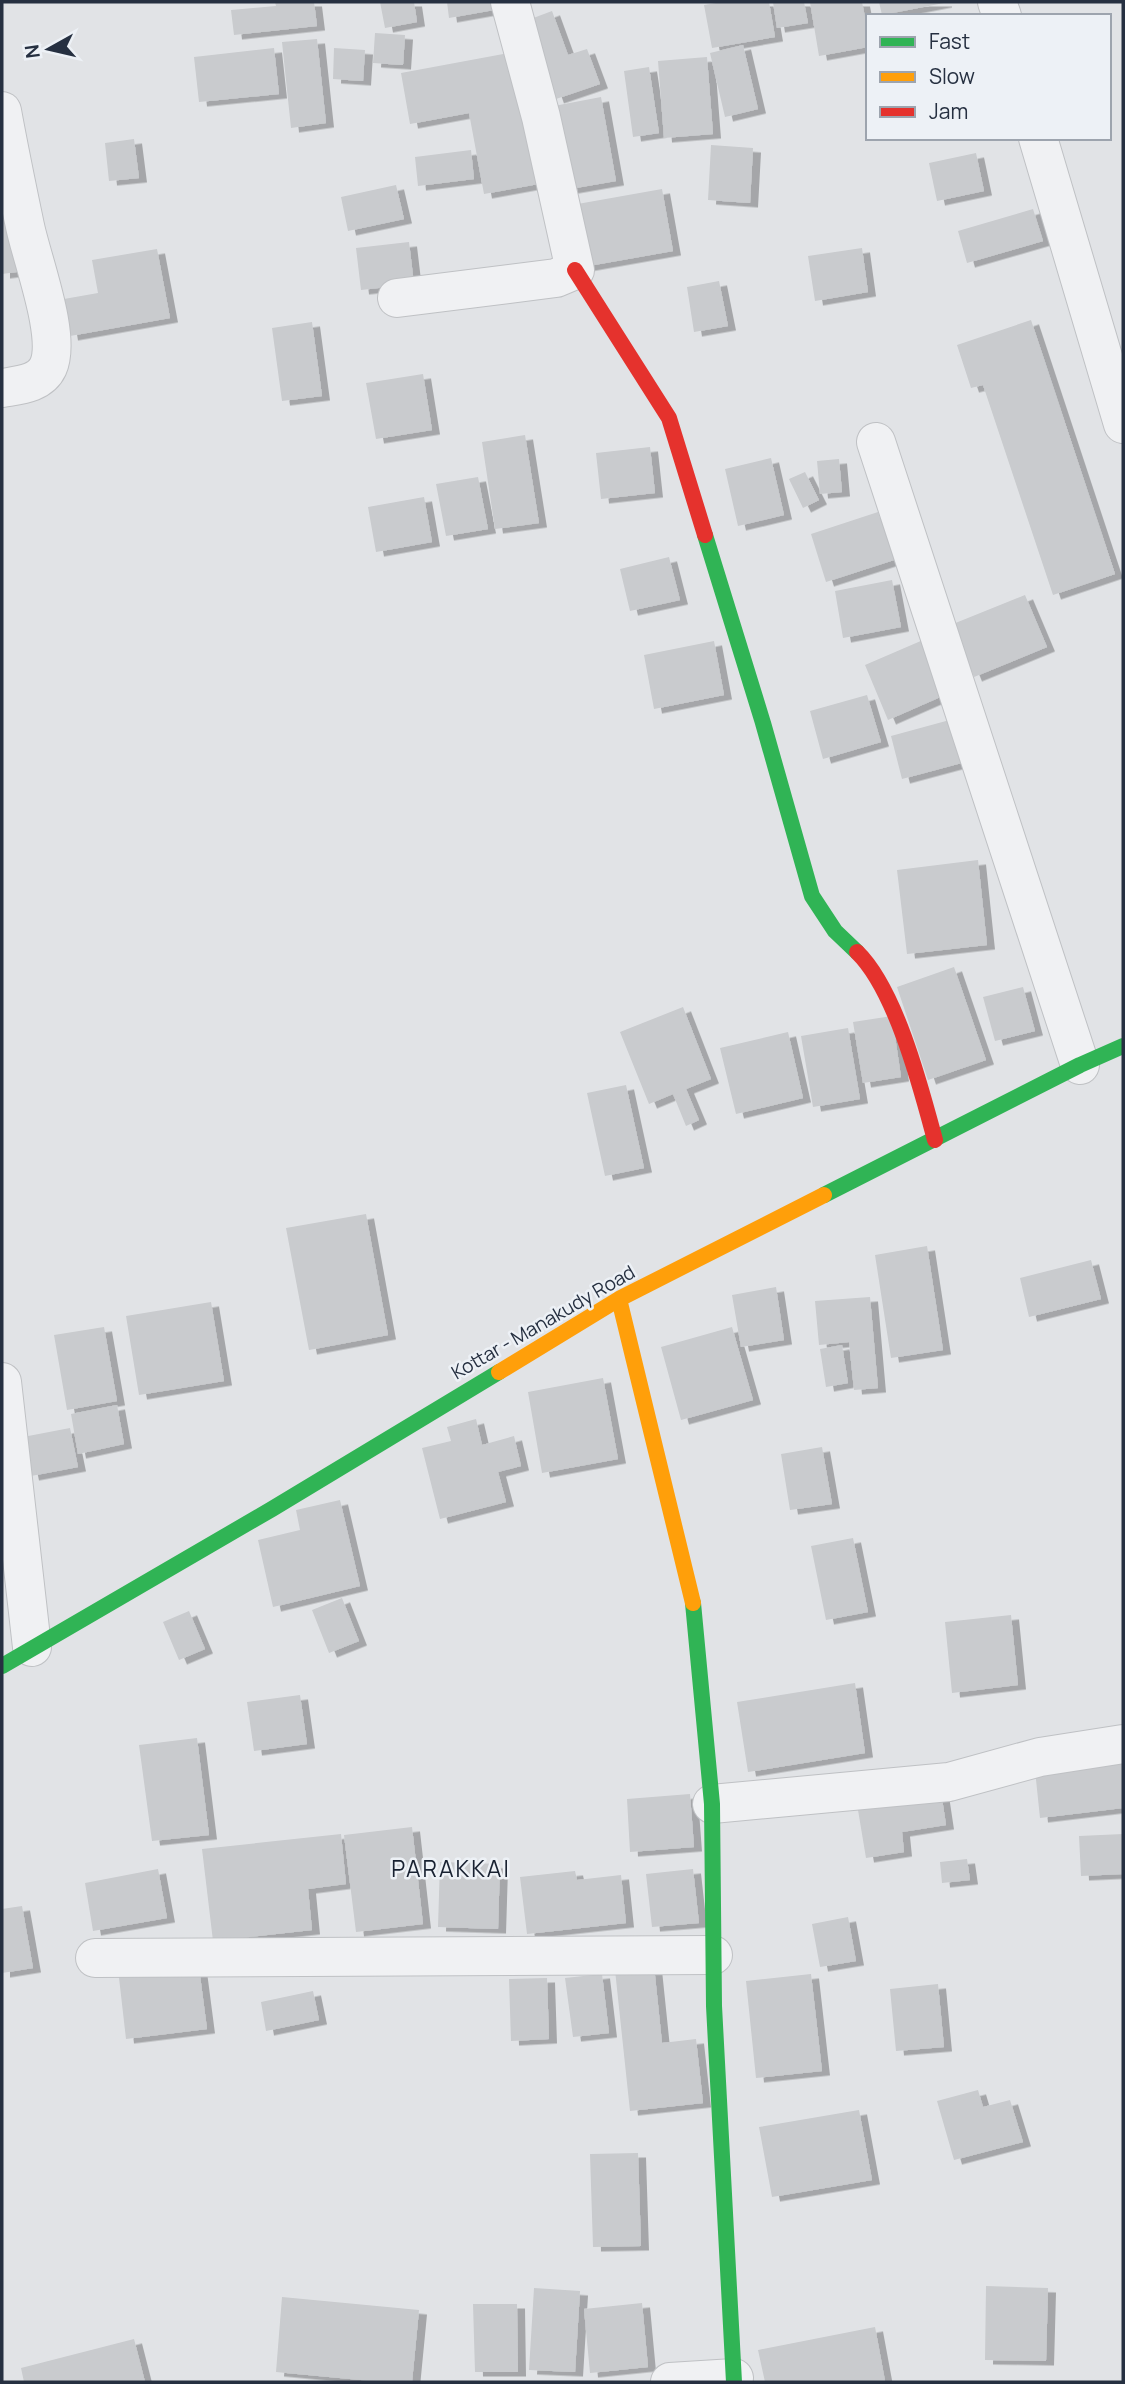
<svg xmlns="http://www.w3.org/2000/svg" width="1125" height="2384" font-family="Manrope,sans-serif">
<defs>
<filter id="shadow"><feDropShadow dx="8" dy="4.5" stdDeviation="0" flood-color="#0004"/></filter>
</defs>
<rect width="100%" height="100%" fill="#e1e3e6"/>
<path fill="#c9cbce" filter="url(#shadow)" d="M275,2H314L317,26L234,35L231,10L276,6Z
M380,2H414L417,22L385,28Z
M447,2H493L494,10L449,18Z
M722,2H769L775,37L712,48L704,5Z
M773,2H804L808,23L777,28Z
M810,2H862L868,33V47L819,56Z
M879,2H944V3L882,15Z
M552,11L568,55L587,49L600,84L556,99L528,20Z
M375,33L405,35L403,65L373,63Z
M317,39L326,123L291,128L282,42Z
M743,45L758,109L725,117L710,53Z
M274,48L279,94L199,102L194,57Z
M334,48L365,50L363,81L333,79Z
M520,51L544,183L484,194L469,113L410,124L401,73Z
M707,57L713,134L664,138L658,61Z
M649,67L659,133L633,137L624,71Z
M601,97L616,181L570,189L554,106Z
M134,139L139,178L109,181L105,143Z
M711,145L753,148L750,203L708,200Z
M471,150L474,179L418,186L415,157Z
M976,153L984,191L937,201L929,163Z
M2,154L24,271L2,274Z
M396,185L404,219L348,231L341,197Z
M662,189L673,251L583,267L572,205Z
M1033,209L1043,241L967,263L958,231Z
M409,242L414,284L361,290L356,248Z
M862,248L868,292L815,301L808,256Z
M157,249L170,318L70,336L64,299L98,293L92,260Z
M719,281L728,326L694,332L687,287Z
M1031,320L1115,574L1053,595L983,385L971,388L957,345Z
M312,322L322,396L282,401L272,328Z
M423,374L432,430L376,439L366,383Z
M525,435L539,523L495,529L482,442Z
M650,447L655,493L601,499L596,453Z
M771,458L784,515L738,526L725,469Z
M839,459L842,492L820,494L817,461Z
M805,472L819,500L803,508L789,479Z
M478,477L488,529L446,536L436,484Z
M424,497L432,542L376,552L368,507Z
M878,512L894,560L826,582L811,534Z
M669,557L680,600L630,611L620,569Z
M892,580L901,627L843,638L835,591Z
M1025,595L1047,647L974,677L953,624Z
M930,637L954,691L888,720L865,665Z
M714,641L724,695L654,709L644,655Z
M867,695L881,742L823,759L810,711Z
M957,718L969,761L902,779L891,736Z
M978,860L987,945L907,954L897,870Z
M954,967L986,1060L928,1080L897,987Z
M1023,987L1035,1031L995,1041L983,997Z
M683,1007L711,1079L686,1089L699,1120L686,1126L673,1094L649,1104L620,1032Z
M892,1016L901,1077L863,1083L853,1022Z
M848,1028L860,1099L813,1107L801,1036Z
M788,1032L803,1098L736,1114L720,1048Z
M626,1085L644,1168L605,1176L587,1093Z
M366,1214L388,1335L309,1350L286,1228Z
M927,1246L943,1350L891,1358L875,1255Z
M1091,1260L1101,1299L1029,1317L1020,1278Z
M776,1287L784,1340L741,1347L732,1295Z
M870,1297L878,1388L854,1390L849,1342L819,1345L815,1301Z
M211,1302L224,1381L139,1395L126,1316Z
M104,1327L117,1401L67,1410L54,1335Z
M732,1327L753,1400L681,1420L661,1347Z
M842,1345L848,1383L826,1387L820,1349Z
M603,1378L618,1459L542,1473L528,1392Z
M117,1405L124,1444L78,1454L71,1414Z
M476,1419L482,1445L514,1436L521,1466L498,1472L506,1502L440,1519L422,1448L451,1441L447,1427Z
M70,1428L78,1467L31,1476L23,1437Z
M822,1447L832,1504L790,1510L781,1454Z
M340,1500L360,1586L273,1607L258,1540L300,1530L296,1510Z
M853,1538L868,1612L826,1620L811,1546Z
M342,1598L359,1641L329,1653L312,1610Z
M189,1611L205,1649L179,1660L163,1622Z
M1011,1615L1018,1685L952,1693L945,1622Z
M855,1683L865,1753L748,1772L737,1702Z
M300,1695L307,1744L254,1751L247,1702Z
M197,1738L209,1835L152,1841L139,1745Z
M1123,1760V1808L1040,1818L1035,1770Z
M940,1785L946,1825L902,1832L904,1852L866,1858L856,1798Z
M690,1794L694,1847L630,1852L627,1799Z
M412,1827L423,1924L356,1932L344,1835Z
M341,1834L346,1884L308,1889L312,1930L213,1941L202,1849Z
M1123,1834V1874L1081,1876L1079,1836Z
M967,1859L970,1880L942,1883L940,1862Z
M440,1862L500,1864L498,1929L438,1927Z
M158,1869L167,1918L93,1931L85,1883Z
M693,1869L699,1923L652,1927L646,1874Z
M575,1871L577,1880L621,1875L626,1923L527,1934L520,1877Z
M22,1906L33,1968L2,1973V1909Z
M848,1917L856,1961L820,1967L812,1924Z
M198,1960L207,2029L126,2039L118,1969Z
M654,1966L662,2043L696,2039L703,2103L630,2111L615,1970Z
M602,1974L609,2033L573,2037L565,1978Z
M811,1974L822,2071L756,2078L746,1981Z
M547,1978L549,2039L511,2041L509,1979Z
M938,1984L944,2047L896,2051L890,1989Z
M313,1991L319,2020L266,2031L261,2002Z
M978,2090L983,2107L1010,2100L1023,2142L954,2160L937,2101Z
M859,2110L872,2180L772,2197L759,2127Z
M638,2153L641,2246L593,2247L590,2154Z
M986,2286L1048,2288L1046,2361L985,2360Z
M534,2288L580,2291L575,2372L529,2370Z
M282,2297L419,2310L412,2382H382L276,2372Z
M642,2303L648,2367L590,2373L584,2309Z
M473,2304H517L518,2372H475Z
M875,2327L885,2381L765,2382L758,2350Z
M134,2339L145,2382H24L21,2368Z"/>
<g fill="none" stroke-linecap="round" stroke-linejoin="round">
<defs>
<path id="street" d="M997,2L1002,16
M2,111C9,149 17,188 25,226C32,260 62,337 48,367C40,384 19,385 2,388
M1038,138L1123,424
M397,298L556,278L575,270L541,117L510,2
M876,442L1080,1065
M2,1382L32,1647
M712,1804L949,1782L1040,1757L1123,1744
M95,1958L713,1955
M670,2382L734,2378"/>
</defs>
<use href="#street" stroke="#bfc1c4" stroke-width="40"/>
<use href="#street" stroke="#f0f1f3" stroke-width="38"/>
<path stroke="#30b455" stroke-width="16" d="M705,535L763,723L812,896L835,931L857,952
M824,1195L1080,1065L1123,1046
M693,1603L712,1804L714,2006L734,2382
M2,1666L272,1509L499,1372"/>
<path stroke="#ff9f0a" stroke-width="16" d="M619,1299L693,1603
M499,1372L619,1299L824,1195"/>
<path stroke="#e5322d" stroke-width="16" d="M575,270L669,418L705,535
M857,952C896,990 921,1088 935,1140"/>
</g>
<g text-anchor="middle" stroke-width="5" stroke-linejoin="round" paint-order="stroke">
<g font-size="19" fill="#263041" stroke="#edf1f6">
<text transform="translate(543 1322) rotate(-30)" y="7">Kottar - Manakudy Road</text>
</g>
<g font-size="23" letter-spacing="2" fill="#182131" stroke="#edf1f6">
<text x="451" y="1877">PARAKKAI</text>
</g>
</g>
<rect width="1125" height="2384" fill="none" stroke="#263041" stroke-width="7"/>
<rect x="866" y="14" width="245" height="126" fill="#edf1f6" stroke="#9da4ae" stroke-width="2"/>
<rect x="880" y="37" width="35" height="10" fill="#30b455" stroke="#9da4ae" stroke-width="2"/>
<text x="929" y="49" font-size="21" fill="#263041">Fast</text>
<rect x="880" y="72" width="35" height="10" fill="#ff9f0a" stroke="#9da4ae" stroke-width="2"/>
<text x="929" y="84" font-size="21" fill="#263041">Slow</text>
<rect x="880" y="107" width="35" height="10" fill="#e5322d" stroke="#9da4ae" stroke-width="2"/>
<text x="929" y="119" font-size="21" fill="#263041">Jam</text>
<g transform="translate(49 49) rotate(262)" stroke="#edf1f6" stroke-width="5" paint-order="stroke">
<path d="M0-5L12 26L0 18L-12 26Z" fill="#263041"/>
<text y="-10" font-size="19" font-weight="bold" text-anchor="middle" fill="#263041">N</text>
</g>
</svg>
